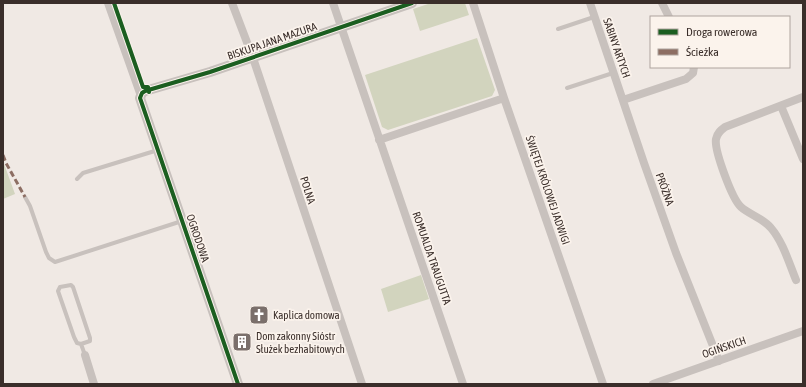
<svg xmlns="http://www.w3.org/2000/svg" width="806" height="387" font-family="'Asap Condensed',sans-serif">
<rect width="100%" height="100%" fill="#f0e9e4"/>
<path fill="#d2d4be" d="M431,3H465L469,15L420,31L413,9Z
M477,38L495,90L492,96L388,130L382,127L365,75Z
M3,161L15,194L3,199Z
M421,275L429,299L388,312L381,289Z"/>
<g fill="none" stroke-linecap="round" stroke-linejoin="round">
<path stroke="#c8c1bd" stroke-width="4" d="M558,29L594,17
M567,88L613,73
M77,179L83,173L158,150
M25,197L30,206L46,252L49,258L55,262L182,221
M81,344L90,341V338L73,287L71,285L60,287L58,291L74,337L77,343L81,344L85,355"/>
<path stroke="#c8c1bd" stroke-width="8" d="M108,3L141,96
M232,3L253,58L362,384
M333,3L463,384
M473,3L504,98L603,384
M590,3L644,163L676,253L719,361
M662,3L669,17
M623,100L686,79L693,73L694,67
M781,106L803,159
M379,140L504,98
M796,280C789,263 783,242 771,228C763,218 750,215 741,207C732,199 714,150 716,139C717,133 721,130 725,127L803,97
M85,355L94,384
M653,384L803,331"/>
<path stroke="#c8c1bd" stroke-width="10" d="M238,384L140,98L142,93L145,91L210,72L412,3"/>
<path stroke="#8d6e63" stroke-width="3" stroke-dasharray="6 3" stroke-linecap="butt" d="M3,155L6,163L25,197"/>
<defs>
<path id="cycleway" d="M114,3L143,87H148L149,92
M238,384L140,98L142,93L145,91L210,72L412,3"/>
</defs>
<use href="#cycleway" stroke="#fbf3ec" stroke-width="6"/>
<use href="#cycleway" stroke="#1b5e20" stroke-width="4"/>
</g>
<defs>
<symbol id="church-square" viewBox="-11 -11 22 22"><rect x="-9" y="-9" width="18" height="18" rx="4" fill="#7a6f6b" stroke="#fbf3ec"/><path d="M-1.2-6h2.4v3.5h3.3v2.4h-3.3V6h-2.4V-.1h-3.3v-2.4h3.3Z" fill="#fff"/></symbol>
<symbol id="building-square" viewBox="-11 -11 22 22"><rect x="-9" y="-9" width="18" height="18" rx="4" fill="#7a6f6b" stroke="#fbf3ec"/><path d="M-4-6H4V6H1V3H-1V6H-4ZM-2.5-4.3h1.7v1.8h-1.7ZM.8-4.3h1.7v1.8H.8ZM-2.5-1h1.7V.8h-1.7ZM.8-1h1.7V.8H.8Z" fill="#fff"/></symbol>
</defs>
<g fill-rule="evenodd">
<use href="#church-square" x="248" y="304" width="22" height="22"/>
<use href="#building-square" x="231" y="331" width="22" height="22"/>
</g>
<g text-anchor="middle" stroke-width="3.5" stroke-linejoin="round" paint-order="stroke">
<g font-size="11" fill="#3a2e2a" stroke="#fbf3ec">
<text transform="translate(272 41) rotate(-19)" y="4">BISKUPA JANA MAZURA</text>
<text transform="translate(617 48) rotate(71)" y="4">SABINY ARTYCH</text>
<text transform="translate(665 189) rotate(70)" y="4">PRÓŻNA</text>
<text transform="translate(308 190) rotate(72)" y="4">POLNA</text>
<text transform="translate(548 190) rotate(71)" y="4">ŚWIĘTEJ KRÓLOWEJ JADWIGI</text>
<text transform="translate(198 238) rotate(71)" y="4">OGRODOWA</text>
<text transform="translate(432 258) rotate(71)" y="4">ROMUALDA TRAUGUTTA</text>
<text transform="translate(724 347) rotate(-19)" y="4">OGIŃSKICH</text>
</g>
<g font-size="11" fill="#3a2e2a" stroke="#fbf3ec" text-anchor="start">
<text x="273" y="319">Kaplica domowa</text>
<text x="256" y="340">Dom zakonny Sióstr<tspan x="256" dy="13">Służek bezhabitowych</tspan></text>
</g>
</g>
<rect width="806" height="387" fill="none" stroke="#3a2e2a" stroke-width="8"/>
<rect x="650" y="16" width="140" height="52" fill="#fbf3ec" stroke="#aea49e"/>
<rect x="658" y="29" width="20" height="6" fill="#1b5e20" stroke="#aea49e"/>
<text x="686" y="36" font-size="12" fill="#3a2e2a">Droga rowerowa</text>
<rect x="658" y="49" width="20" height="6" fill="#8d6e63" stroke="#aea49e"/>
<text x="686" y="56" font-size="12" fill="#3a2e2a">Ścieżka</text>
</svg>
